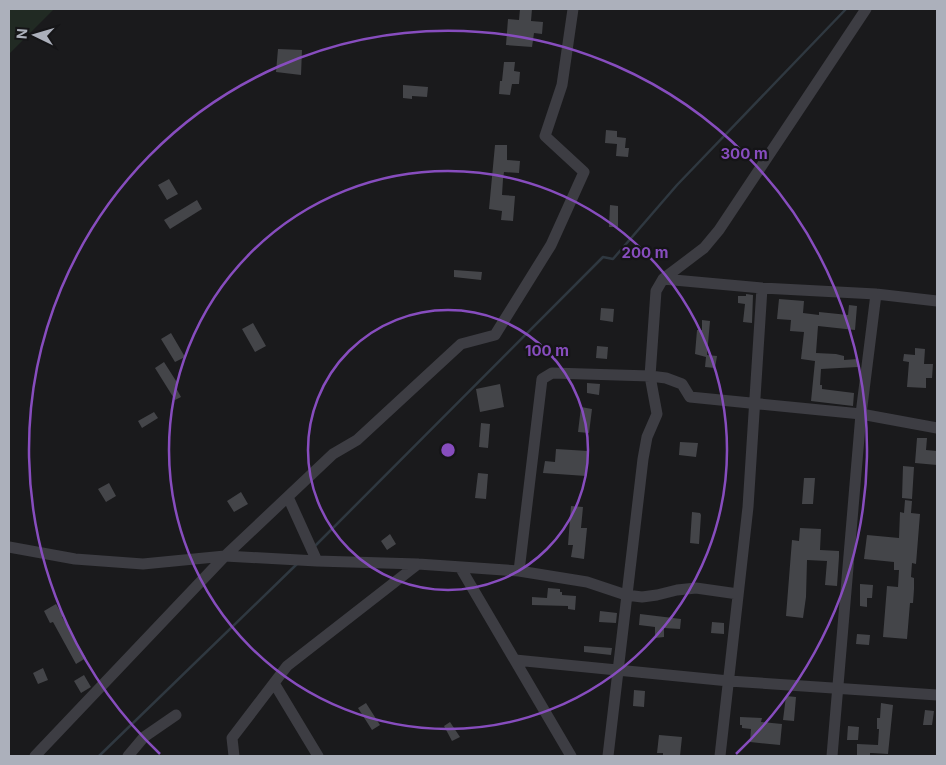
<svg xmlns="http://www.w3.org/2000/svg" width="946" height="765" font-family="Inter,sans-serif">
<rect width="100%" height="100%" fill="#1a1a1c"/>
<path fill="#212a23" d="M9,9H54L9,54Z"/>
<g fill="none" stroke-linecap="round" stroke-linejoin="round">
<path stroke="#2f3840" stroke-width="2.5" d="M314,547L603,257L613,259L677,185L846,9
M99,756L298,563"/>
</g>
<path fill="#444549" d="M520,9H532L531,21L543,22L542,34L534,33L532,47L506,45L508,19L519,20Z
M278,49L302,50L301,75L276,72Z
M504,62H515L514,71L520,72L519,84H512L510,95L499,94L500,81H502Z
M403,85L428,87L427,97L412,96V99L403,98Z
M606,130L617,131V137L626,138L625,148H629L628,157L616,156L617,144L605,143Z
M495,145H507V160L520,161L519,173L504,172L503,179L502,195L515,196L513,221L501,220L502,211L489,209Z
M169,179L178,194L167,200L158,185Z
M197,200L202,209L170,229L164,220Z
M610,205L618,206V227H609Z
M454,270L482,272L481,280L454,277Z
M746,294L753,295L752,323L743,322L745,304L738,303V296H746Z
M779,299L804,301L803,313L819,315V312L848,315L849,305L857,306L855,330L818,326L816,353L836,354L844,356V360L858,359V367L821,369L820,385H822V389L854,393L853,406L811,401L815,361L801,359L804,332L790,331L791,320L777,319Z
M601,308L614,309L613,322L600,320Z
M702,320L710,321L707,355L717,356L715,368L705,367L706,357L695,354L697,330H702Z
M253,323L266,346L255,352L242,329Z
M171,333L185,357L175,362L161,339Z
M597,346L608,347L607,359L596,358Z
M915,348L925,349L924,364H933L932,378H926V388L907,387L909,362L903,361L904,354L915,355Z
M164,362L178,384L175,386L181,397L175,400L155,368Z
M587,383L600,384L599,395L587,393Z
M500,384L504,407L480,412L476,389Z
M581,407L592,409L589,433L578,432Z
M154,412L158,418L142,428L138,421Z
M481,423L490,424L488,448L479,447Z
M917,438H927L926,450L937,451V465L915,463Z
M680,442L698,443L696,457L679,455Z
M556,449L588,451L586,476L543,473L545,461L555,462Z
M903,466L914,467L912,499L902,498Z
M478,473L488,474L486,499L475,498Z
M804,478H815L813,504H802Z
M109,483L116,496L106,502L98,489Z
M241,492L248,504L234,512L227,501Z
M905,500L912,501L911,513L920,514L916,564L912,563L911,577L914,578V589L913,603H910L907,639L883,637L887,586L898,587L899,570H894V562L864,559L867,535L899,538L900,512L904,513Z
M571,506L583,507L581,528H587L584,559L571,557L573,545H568Z
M692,512L700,513L701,515L699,544L690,543Z
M800,528L821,529L820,550L839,551V557L837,586L825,585L827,561L807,560L806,597L803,618L786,616L792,540L799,541Z
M390,534L396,544L387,550L381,541Z
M860,584L873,585L872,598H867V607L860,606Z
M548,588L560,589V592H562V595L576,596L575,610L568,609V606L532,605V597L547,598Z
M56,604L63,616L62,617L86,658L76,664L53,622L50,623L44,611Z
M600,611L617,613L616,623L599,622Z
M640,614L681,619L680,629L664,628V637L655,638V627L639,625Z
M712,622L724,623V634L711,633Z
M857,634L870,635L869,645L856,644Z
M584,646L612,648L611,655L584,652Z
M43,668L48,680L38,684L33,673Z
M84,675L91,687L81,693L74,681Z
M634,690L645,691L644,707L633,706Z
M786,696L796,697L794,721L783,720Z
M366,703L380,725L372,730L358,708Z
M881,703L893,705L888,754L872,753H870V756H857V744L878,745L879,729H877V718H880Z
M925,710L934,711L932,725H923Z
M740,717L762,718L761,722L782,724L780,745L750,742L751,729L742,728V725H740Z
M450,722L460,737L452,741L444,726Z
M848,726L859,727L858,740H847Z
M659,735L682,737L680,756H663V753H657Z"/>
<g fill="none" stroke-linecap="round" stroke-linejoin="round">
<path stroke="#3d3d43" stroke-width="11" d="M663,279L704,248L719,230L866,9
M288,497L317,561
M9,547L75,559L143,564L225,556L317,561L418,564L519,571L587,582L626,595L642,597L657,595L677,590L696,588L738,594
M460,567L571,756
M519,571L542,379L552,373L650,376L666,378L682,384L690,397L861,414L937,428
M515,660L729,681L937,695
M274,683L318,756
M35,756L225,556L333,454L357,440L461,344L495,335L551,245L584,172L545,136L562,85L573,9
M128,756L144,737L176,715
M234,756L232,738L287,666L418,564
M608,756L643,459L647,437L657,414L650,376L656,291L663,279L762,288L876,294L937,301
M720,756L748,507L762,288
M832,756L861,414L876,294"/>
</g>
<g fill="none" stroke="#874dbe" stroke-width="2.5">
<circle cx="448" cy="450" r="140"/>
<circle cx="448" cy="450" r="279"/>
<path d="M160 754A419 419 0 1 1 736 754"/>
</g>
<circle cx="448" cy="450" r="8" fill="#874dbe" stroke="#151517" stroke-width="2.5"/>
<g font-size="15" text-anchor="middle" font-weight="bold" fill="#874dbe" stroke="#151517" stroke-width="4.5" stroke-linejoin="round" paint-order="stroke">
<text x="744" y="159">300 m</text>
<text x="645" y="258">200 m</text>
<text x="547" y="356">100 m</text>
</g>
<rect width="946" height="765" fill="none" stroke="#acb0bb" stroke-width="20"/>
<g transform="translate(35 35) rotate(275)" stroke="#151517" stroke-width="4" paint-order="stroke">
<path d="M0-4L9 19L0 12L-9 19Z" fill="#acb0bb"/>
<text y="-8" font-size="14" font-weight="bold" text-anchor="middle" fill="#acb0bb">N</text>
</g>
</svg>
